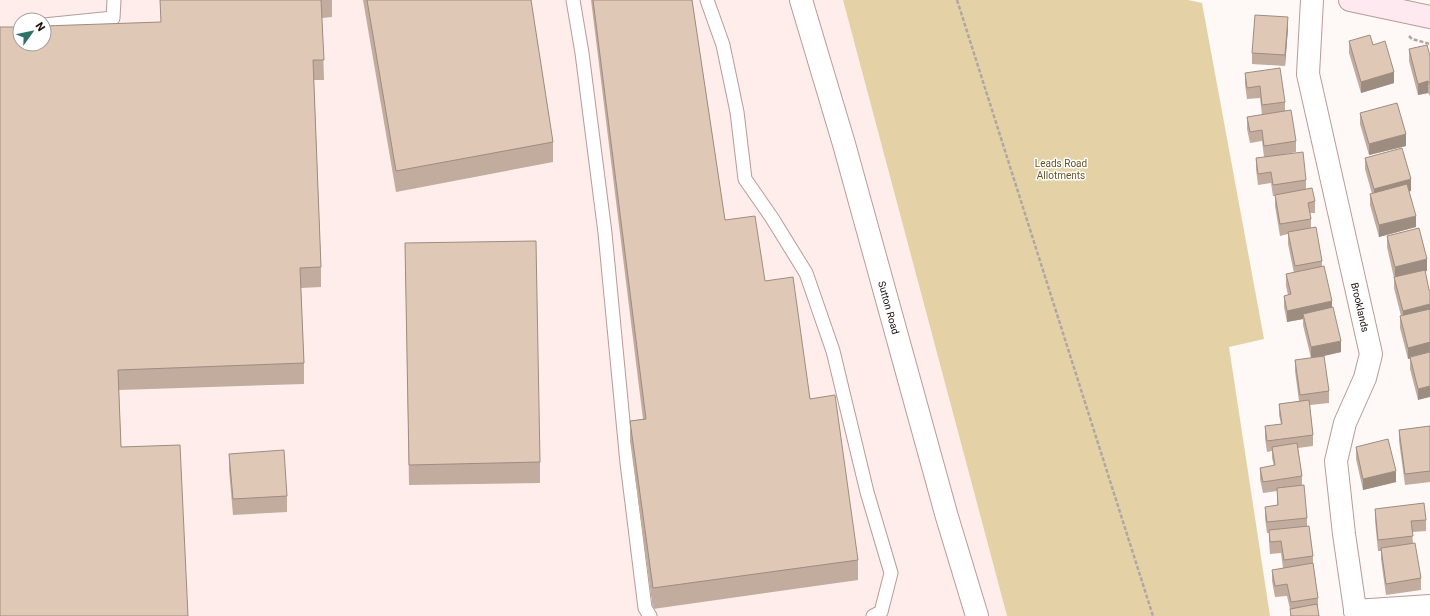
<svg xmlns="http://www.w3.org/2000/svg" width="1430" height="616" font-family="Roboto,sans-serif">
<rect width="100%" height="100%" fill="#fef8f7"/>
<path fill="#feedeb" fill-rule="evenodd" d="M0,0H843L1007,616H0ZM20,20H44V44H20Z"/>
<path fill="#e4d2a6" d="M843,0H1188L1202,3L1264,339L1229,347L1270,616H1007Z"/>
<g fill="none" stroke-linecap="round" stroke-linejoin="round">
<defs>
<path id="service" d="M573,0L582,53L605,233L627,463L645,608L650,616
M707,0L723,45L737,112L745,179L772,218L806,273L833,351L867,492L891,573L881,612L873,616
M44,25L113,18L114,0"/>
<g id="minor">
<path id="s1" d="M1312,0L1308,74L1371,354L1365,378L1345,423L1336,461L1344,534L1356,616"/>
<path d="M1355,611L1430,606"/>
</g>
<g id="tertiary">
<path id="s2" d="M801,0L844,144L947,517L977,616"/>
</g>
<path id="secondary" d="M1350,0L1430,17"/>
</defs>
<use href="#service" stroke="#b99b98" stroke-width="15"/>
<use href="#minor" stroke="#b99b98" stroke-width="24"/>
<use href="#tertiary" stroke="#b99b98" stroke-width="24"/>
<use href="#secondary" stroke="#b99b98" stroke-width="24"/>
<path stroke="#afa7a6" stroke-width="2.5" stroke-dasharray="4 2" stroke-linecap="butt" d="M957,0L1153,616
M1409,36L1412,39L1430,44"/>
<use href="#service" stroke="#fff" stroke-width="13"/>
<use href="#minor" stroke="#fff" stroke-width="22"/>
<use href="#tertiary" stroke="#fff" stroke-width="22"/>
<use href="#secondary" stroke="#fee9f0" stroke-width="22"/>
</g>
<path fill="#c1ac9d" d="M160,0H332V17L322,18L324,80H314L321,267V287L301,288L304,363V384L119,390L121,447L0,616L161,22Z
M363,0H531L553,142V162L396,192Z
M591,0H692L725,220L765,281L810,399L858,560V580L653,609L630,441V421L643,419Z
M1288,28L1285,66L1252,64V53Z
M1349,41L1373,45L1394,83L1361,93L1349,53Z
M1409,49L1430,56V96L1428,93L1418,95L1409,61Z
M1245,73L1285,102V111L1296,141V152L1281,155L1306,180V189L1315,201V213H1310L1311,219V228L1322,261V267L1332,307L1341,352L1318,357L1329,391V403L1310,405L1313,435V446L1298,448L1302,476V486L1307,518V526L1313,556V563L1318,598V609L1319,616H1290V609L1287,596L1275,597L1272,581V570L1283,568L1281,553L1270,554L1269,541V533H1267L1265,518V507L1277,505V491L1263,493L1260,479V468L1274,466L1272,458V451L1267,452L1265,438V426L1281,424L1279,415V404L1299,401L1295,371V360L1311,358L1303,325V319L1287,322L1284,307V296L1288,295L1286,286V274L1294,273L1288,244V234L1280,236L1275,206V196H1273L1271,183L1258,185L1256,169V158L1264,157L1262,141L1250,143L1247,129V117L1262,115L1260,98L1247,99L1245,84Z
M1360,113L1406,146L1369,155L1360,124Z
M1365,158L1411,191H1409L1416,227L1379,237L1370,205V194H1372L1365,169Z
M1387,236L1427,271H1425L1418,400L1410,369V358L1408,359L1400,328V316H1401L1394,288V278L1387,247Z
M405,243L540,462V483L409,485Z
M1430,426V482L1405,485L1399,441V430Z
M1356,447L1396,482L1363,490L1356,459Z
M229,454L287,496V512L233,515L229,470Z
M1375,509L1426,520V531L1412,532L1413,543L1421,578V590L1386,595L1381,559V551H1378L1375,520Z"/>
<path fill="#9d8c80" d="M1288,17V28L1285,66V55Z
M1394,72V83L1361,93V82Z
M1428,81V93L1418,95V84Z
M1406,134V146L1369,155V144Z
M1411,179V191L1374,200V189Z
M1416,216V227L1379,237V225Z
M1427,259V271L1395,279V267Z
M1332,301V313L1303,314V319L1287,322V311Z
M1430,304V316L1403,322V311Z
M1341,341V352L1311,359V347Z
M1430,342V354L1408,359V348Z
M1430,386V397L1418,400V389Z
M1396,471V482L1363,490V479Z"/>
<path fill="#e0c8b7" stroke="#9d8c80" d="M160,0H321L324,60H313L321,267L300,268L304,363L118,370L121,447L180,445L188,616H0V27H20V44H44V26L161,22Z
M367,0H531L553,142L396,171Z
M593,0H692L725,220L755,216L765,281L793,277L810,399L835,395L858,560L653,588L630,421L646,419Z
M1255,15L1288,17L1285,55L1252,53Z
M1370,35L1373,45L1385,41L1394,72L1361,82L1349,41Z
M1427,45L1430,56V84L1428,81L1418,84L1409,49Z
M1280,68L1285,102L1262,105L1260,86L1247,88L1245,73Z
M1397,103L1406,134L1369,144L1360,113Z
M1291,110L1296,141L1264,146L1262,130L1250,132L1247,117Z
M1402,148L1411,179L1374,189L1365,158Z
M1303,152L1306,180L1273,185L1271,172L1258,174L1256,158Z
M1407,184L1416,216L1379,225L1370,194Z
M1312,188L1315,201L1308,203L1311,219L1280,224L1275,195Z
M1316,227L1322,261L1295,266L1288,232Z
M1419,228L1427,259L1395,267L1387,236Z
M536,241L540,462L409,465L405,243Z
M1324,266L1332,301L1287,311L1284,296L1291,294L1286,274Z
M1425,270L1429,290H1430V304L1403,311L1394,277Z
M1333,307L1341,341L1311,347L1303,314Z
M1430,309V342L1408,348L1400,316Z
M1430,352V386L1418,389L1410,357Z
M1324,356L1329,391L1300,395L1295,360Z
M1309,400L1313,435L1267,441L1265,426L1282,424L1279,404Z
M1430,426V471L1405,474L1399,430Z
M1388,439L1396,471L1363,479L1356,447Z
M1297,443L1302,476L1263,482L1260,468L1275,465L1272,447Z
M284,450L287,496L233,499L229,454Z
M1304,485L1307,518L1267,522L1265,507L1278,505L1277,488Z
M1424,503L1426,520L1411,521L1413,536L1378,540L1375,509Z
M1309,526L1313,556L1284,560L1281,541L1270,542L1269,530Z
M1415,543L1421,578L1386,584L1381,548Z
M1313,563L1318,598L1291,602L1287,584L1275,586L1272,570Z
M1317,604L1319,616H1291L1290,609Z"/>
<g text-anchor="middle" stroke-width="3" stroke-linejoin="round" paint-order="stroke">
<g font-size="10" fill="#68541f" stroke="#fff">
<text x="1061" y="167">Leads Road<tspan x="1061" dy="12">Allotments</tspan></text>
</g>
<g font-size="10" fill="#180d0c" stroke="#fff">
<text dy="4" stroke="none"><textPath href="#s1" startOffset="313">Brooklands</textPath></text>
<text dy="4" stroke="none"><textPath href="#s2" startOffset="320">Sutton Road</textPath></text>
</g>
</g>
<g transform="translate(32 32) rotate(57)"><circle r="19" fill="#ffffff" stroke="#a39e9e"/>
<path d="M0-3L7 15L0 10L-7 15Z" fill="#2c7267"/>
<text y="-6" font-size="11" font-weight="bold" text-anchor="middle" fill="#180d0c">N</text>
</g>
</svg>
